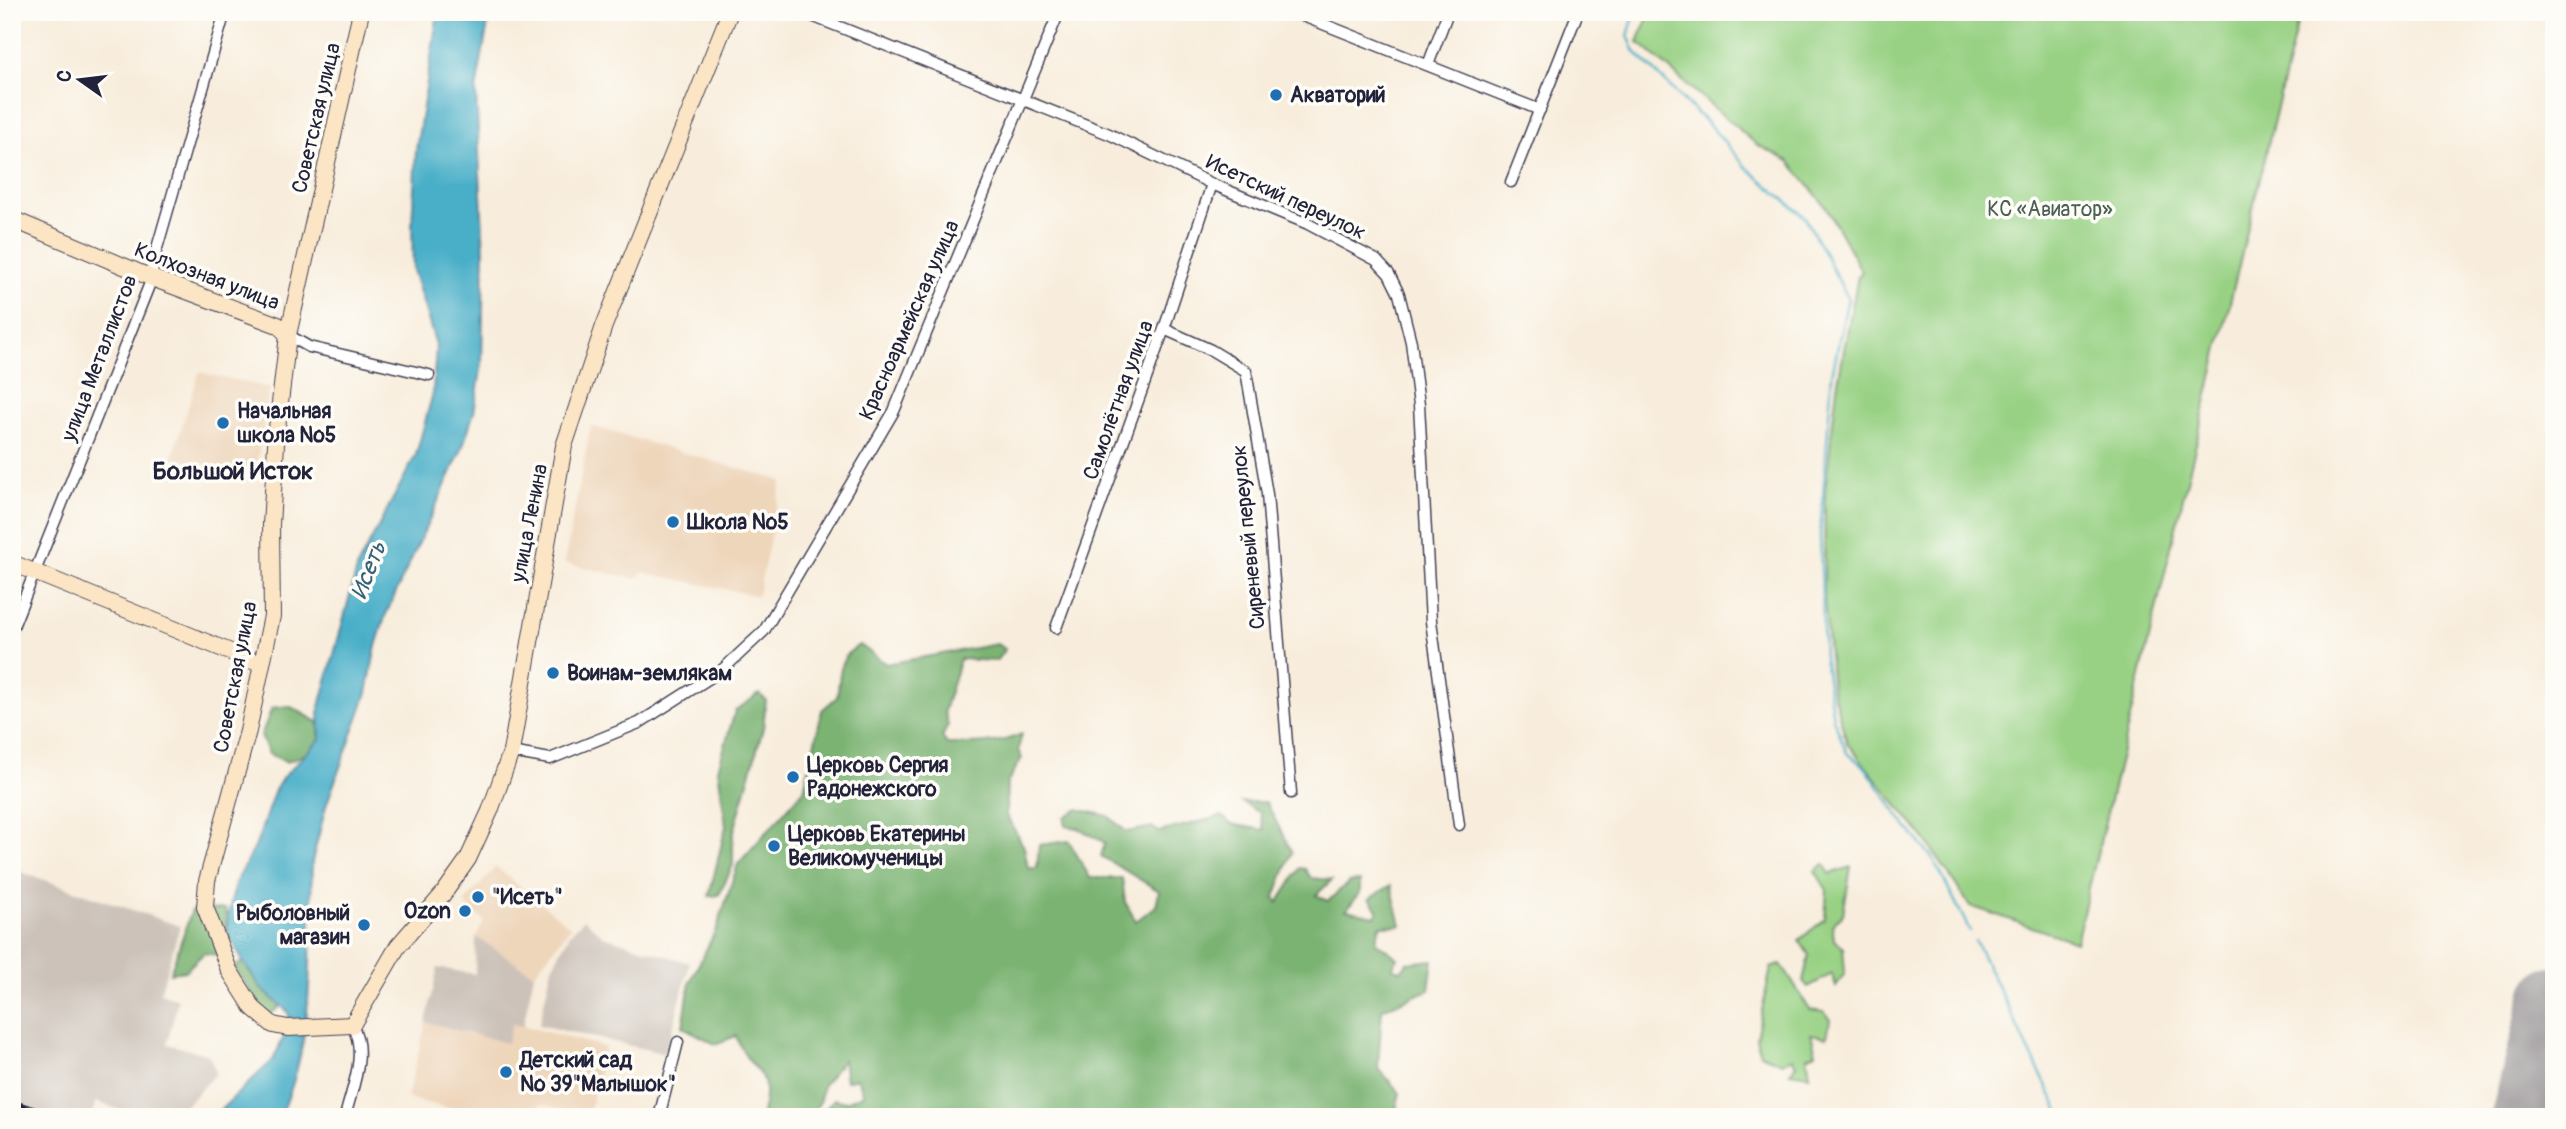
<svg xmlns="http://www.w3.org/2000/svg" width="2566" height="1129" font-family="Pangolin,sans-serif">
<rect width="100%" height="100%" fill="#fdfcf7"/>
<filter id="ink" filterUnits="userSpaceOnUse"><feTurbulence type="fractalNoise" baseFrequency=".0143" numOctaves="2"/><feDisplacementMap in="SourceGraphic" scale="14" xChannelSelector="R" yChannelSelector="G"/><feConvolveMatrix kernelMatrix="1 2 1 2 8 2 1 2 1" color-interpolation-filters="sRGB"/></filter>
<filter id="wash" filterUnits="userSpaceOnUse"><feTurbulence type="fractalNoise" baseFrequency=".00686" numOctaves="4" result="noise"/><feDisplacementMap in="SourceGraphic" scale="28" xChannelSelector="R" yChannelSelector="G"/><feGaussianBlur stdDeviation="1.57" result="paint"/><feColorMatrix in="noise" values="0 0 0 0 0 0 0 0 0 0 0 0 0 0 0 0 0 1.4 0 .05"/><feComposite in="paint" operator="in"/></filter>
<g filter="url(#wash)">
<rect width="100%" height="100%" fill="#f8eddc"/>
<path fill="#eed6bb" d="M199,372L270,388L255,474L172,458Z
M591,426L782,481L758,596L642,572L637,579L564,563Z
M496,867L571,927L534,974L476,937L484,921L464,903Z
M426,1022L507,1042L512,1023L605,1047L588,1116L540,1104L533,1117H483L407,1098Z"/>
<path fill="#ccc2b9" d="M12,869L180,926L160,993L178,999L167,1044L209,1055L216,1073L175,1117H140L96,1102L91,1117H12Z
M584,919L603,936L690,963L666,1054L539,1025L552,967L570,934Z
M476,937L534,974L523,1026L512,1024L507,1043L426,1022L438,968L475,974Z"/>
<path fill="#98d184" stroke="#5d7a60" stroke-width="2" d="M1650,12H2300L2076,942L1970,906L1927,842L1847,743L1832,689L1824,596L1825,491L1837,387L1858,276L1862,272L1826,207L1789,161L1757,145L1638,42Z
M1824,864L1830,874L1851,867L1843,914L1832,925L1834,939L1843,947L1845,973L1836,986L1832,974L1808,987L1803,981L1809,955L1799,940L1825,919L1827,890L1815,871Z
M1781,964L1810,1010L1824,1012L1830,1020L1827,1037L1811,1034L1816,1053L1807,1057L1810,1075L1790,1072L1796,1065L1792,1058L1782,1063L1760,1054L1756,1038L1771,968Z"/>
<path fill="#7ab372" stroke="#4e6a56" stroke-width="2" d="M997,644L1005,649L996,661L960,659L944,711L948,725L942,737L947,744C974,744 998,745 1022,734L1018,750L1022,758L1007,783L1006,815L1024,847L1028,868H1037L1039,845L1069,841L1090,878H1122L1125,902L1136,921L1156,906L1159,891L1101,856L1105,843L1078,828L1065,826V817L1078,809L1108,816L1127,832L1152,827L1159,832L1222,816L1231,824L1264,830L1260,813L1242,802H1266L1292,852L1275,897L1278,903L1300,868L1305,869L1311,878L1332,880L1316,895L1328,901L1349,882L1360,881V893L1346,910L1375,916L1378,910L1369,899L1391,885L1401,925L1380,926L1376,942L1398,958L1392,967L1401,971L1407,963L1433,960L1429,990L1382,1009L1378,1068L1400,1093L1394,1117H818L834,1099L846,1102L864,1094L857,1078L846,1081L843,1060L823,1085L819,1104L806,1117H761C775,1064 751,1079 736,1036L715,1044L683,1027L690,982L717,928L738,864L804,790L822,710L837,697C841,674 837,656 860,645L886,664Z
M759,694L766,700L763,728L733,835V865L719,895L709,896L726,826L718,769L735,711Z
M289,706L318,722L320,739L308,753L287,762L269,754L261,736L272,708Z
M225,909L228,948L222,956L204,953L185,971L170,973L192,910Z
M243,962L262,989L281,1006L268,1016L234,967Z"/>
<path fill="#49afc8" stroke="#366882" stroke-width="2" d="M438,12H490L476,90L484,254L482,364L474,412L462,449L386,614L376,646L367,693L326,806L312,862C309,949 317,1036 280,1117H213L273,1060L290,1024L288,1012L262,989L243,962L228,933V914L236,882L256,845L274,792L283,777L320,739L319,710L358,565L416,455L433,393L436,345L413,270L412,224L416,150Z"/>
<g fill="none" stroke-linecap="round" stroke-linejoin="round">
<path stroke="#49afc8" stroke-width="2.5" d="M1635,12L1628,36L1635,52L1712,128L1746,167L1805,217L1848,298L1832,375L1820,535L1824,657L1833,718L1847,753L1865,767L1902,821L1934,860L1970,931
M1975,941L2062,1117"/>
<path stroke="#8d888c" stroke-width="26" d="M2550,1012L2554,1017
M2542,1045L2554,1037"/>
<path stroke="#8d888c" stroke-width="66" d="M2524,1117L2554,999"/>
</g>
</g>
<g filter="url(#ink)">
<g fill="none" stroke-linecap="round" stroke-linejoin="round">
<defs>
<path id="street" d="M802,12L1109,134L1212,184L1308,224L1376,260L1389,274L1399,294L1411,342L1419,405L1431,621L1459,825
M1293,12L1540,110
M1428,65L1448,12
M1511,182L1578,12
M1164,329L1211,350L1246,371L1267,494L1291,793
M288,335L309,347L429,375
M1056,628L1164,329L1212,184
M12,629L152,278L153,262L225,12
M511,752L550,759L639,723L722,670L764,631L894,411L1059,12
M345,1117C352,1087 368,1054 352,1025
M659,1117L678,1042"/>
<path id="secondary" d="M361,12L288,335L277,428L271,525L272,616L248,731L207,881L205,907L229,970L253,1008L273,1025L288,1028L352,1025L398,946L444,893L468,859L490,811L511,752L564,446L604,326L730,12
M12,219L152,278L278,325L288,335
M12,563L260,664"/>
</defs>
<use href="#street" stroke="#424053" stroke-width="13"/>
<use href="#secondary" stroke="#424053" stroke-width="18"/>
<use href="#street" stroke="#fff" stroke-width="10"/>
<use href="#secondary" stroke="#fce5c4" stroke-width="16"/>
<defs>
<path id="rail" d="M12,1102L34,1109"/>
</defs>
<use href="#rail" stroke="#22223b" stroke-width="5"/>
<use href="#rail" stroke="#fdfcf7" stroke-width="2.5" stroke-dasharray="8" stroke-linecap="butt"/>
</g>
</g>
<g fill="#1f6fb2" stroke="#fdfcf7" stroke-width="2.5">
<circle cx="1276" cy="95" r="7"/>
<circle cx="223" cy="423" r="7"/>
<circle cx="673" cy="522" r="7"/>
<circle cx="553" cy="673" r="7"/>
<circle cx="793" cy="777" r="7"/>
<circle cx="774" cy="846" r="7"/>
<circle cx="478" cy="897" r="7"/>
<circle cx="465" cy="911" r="7"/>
<circle cx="364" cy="925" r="7"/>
<circle cx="506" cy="1072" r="7"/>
</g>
<g text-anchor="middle" stroke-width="7" stroke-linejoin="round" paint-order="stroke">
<g font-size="21" font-weight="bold" fill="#22223b" stroke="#fdfcf7" text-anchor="start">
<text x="1290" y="102">Акваторий</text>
<text x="237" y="418">Начальная<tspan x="237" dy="24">школа №5</tspan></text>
<text x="687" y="529">Школа №5</text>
<text x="567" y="680">Воинам-землякам</text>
<text x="807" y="772">Церковь Сергия<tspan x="807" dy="24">Радонежского</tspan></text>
<text x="788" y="841">Церковь Екатерины<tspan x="788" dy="24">Великомученицы</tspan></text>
<text x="492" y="904">"Исеть"</text>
<text x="451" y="918" text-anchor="end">Ozon</text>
<text x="350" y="920" text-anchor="end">Рыболовный<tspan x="350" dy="24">магазин</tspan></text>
<text x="520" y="1067">Детский сад<tspan x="520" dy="24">№ 39"Малышок"</tspan></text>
</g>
<g font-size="21" fill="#22223b" stroke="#fdfcf7">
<text transform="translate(316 118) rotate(-77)" y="7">Советская улица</text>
<text transform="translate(1286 197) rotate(25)" y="7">Исетский переулок</text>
<text transform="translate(207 276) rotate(21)" y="7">Колхозная улица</text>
<text transform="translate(909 320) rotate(-66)" y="7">Красноармейская улица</text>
<text transform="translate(99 358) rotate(-69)" y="7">улица Металлистов</text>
<text transform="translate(1118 400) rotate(-70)" y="7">Самолётная улица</text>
<text transform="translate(529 523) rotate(-79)" y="7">улица Ленина</text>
<text transform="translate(1248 537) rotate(-96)" y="7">Сиреневый переулок</text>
<text transform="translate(235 677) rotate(-79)" y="7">Советская улица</text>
</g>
<g font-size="21" fill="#4b5f55" stroke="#fdfcf7">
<text x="2050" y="216">КС «Авиатор»</text>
</g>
<g font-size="23" font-style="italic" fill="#34617a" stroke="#fdfcf7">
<text transform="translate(368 570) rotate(-69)" y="8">Исеть</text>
</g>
<g font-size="24" font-weight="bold" fill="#22223b" stroke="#fdfcf7">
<text x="233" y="479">Большой Исток</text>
</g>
</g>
<rect width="2566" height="1129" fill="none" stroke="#fdfcf7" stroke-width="42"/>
<g transform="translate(80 80) rotate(284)" stroke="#fdfcf7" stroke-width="5" paint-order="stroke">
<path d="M0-5L12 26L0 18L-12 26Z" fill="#22223b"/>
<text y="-10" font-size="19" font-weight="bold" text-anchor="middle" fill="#22223b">С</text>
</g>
</svg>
